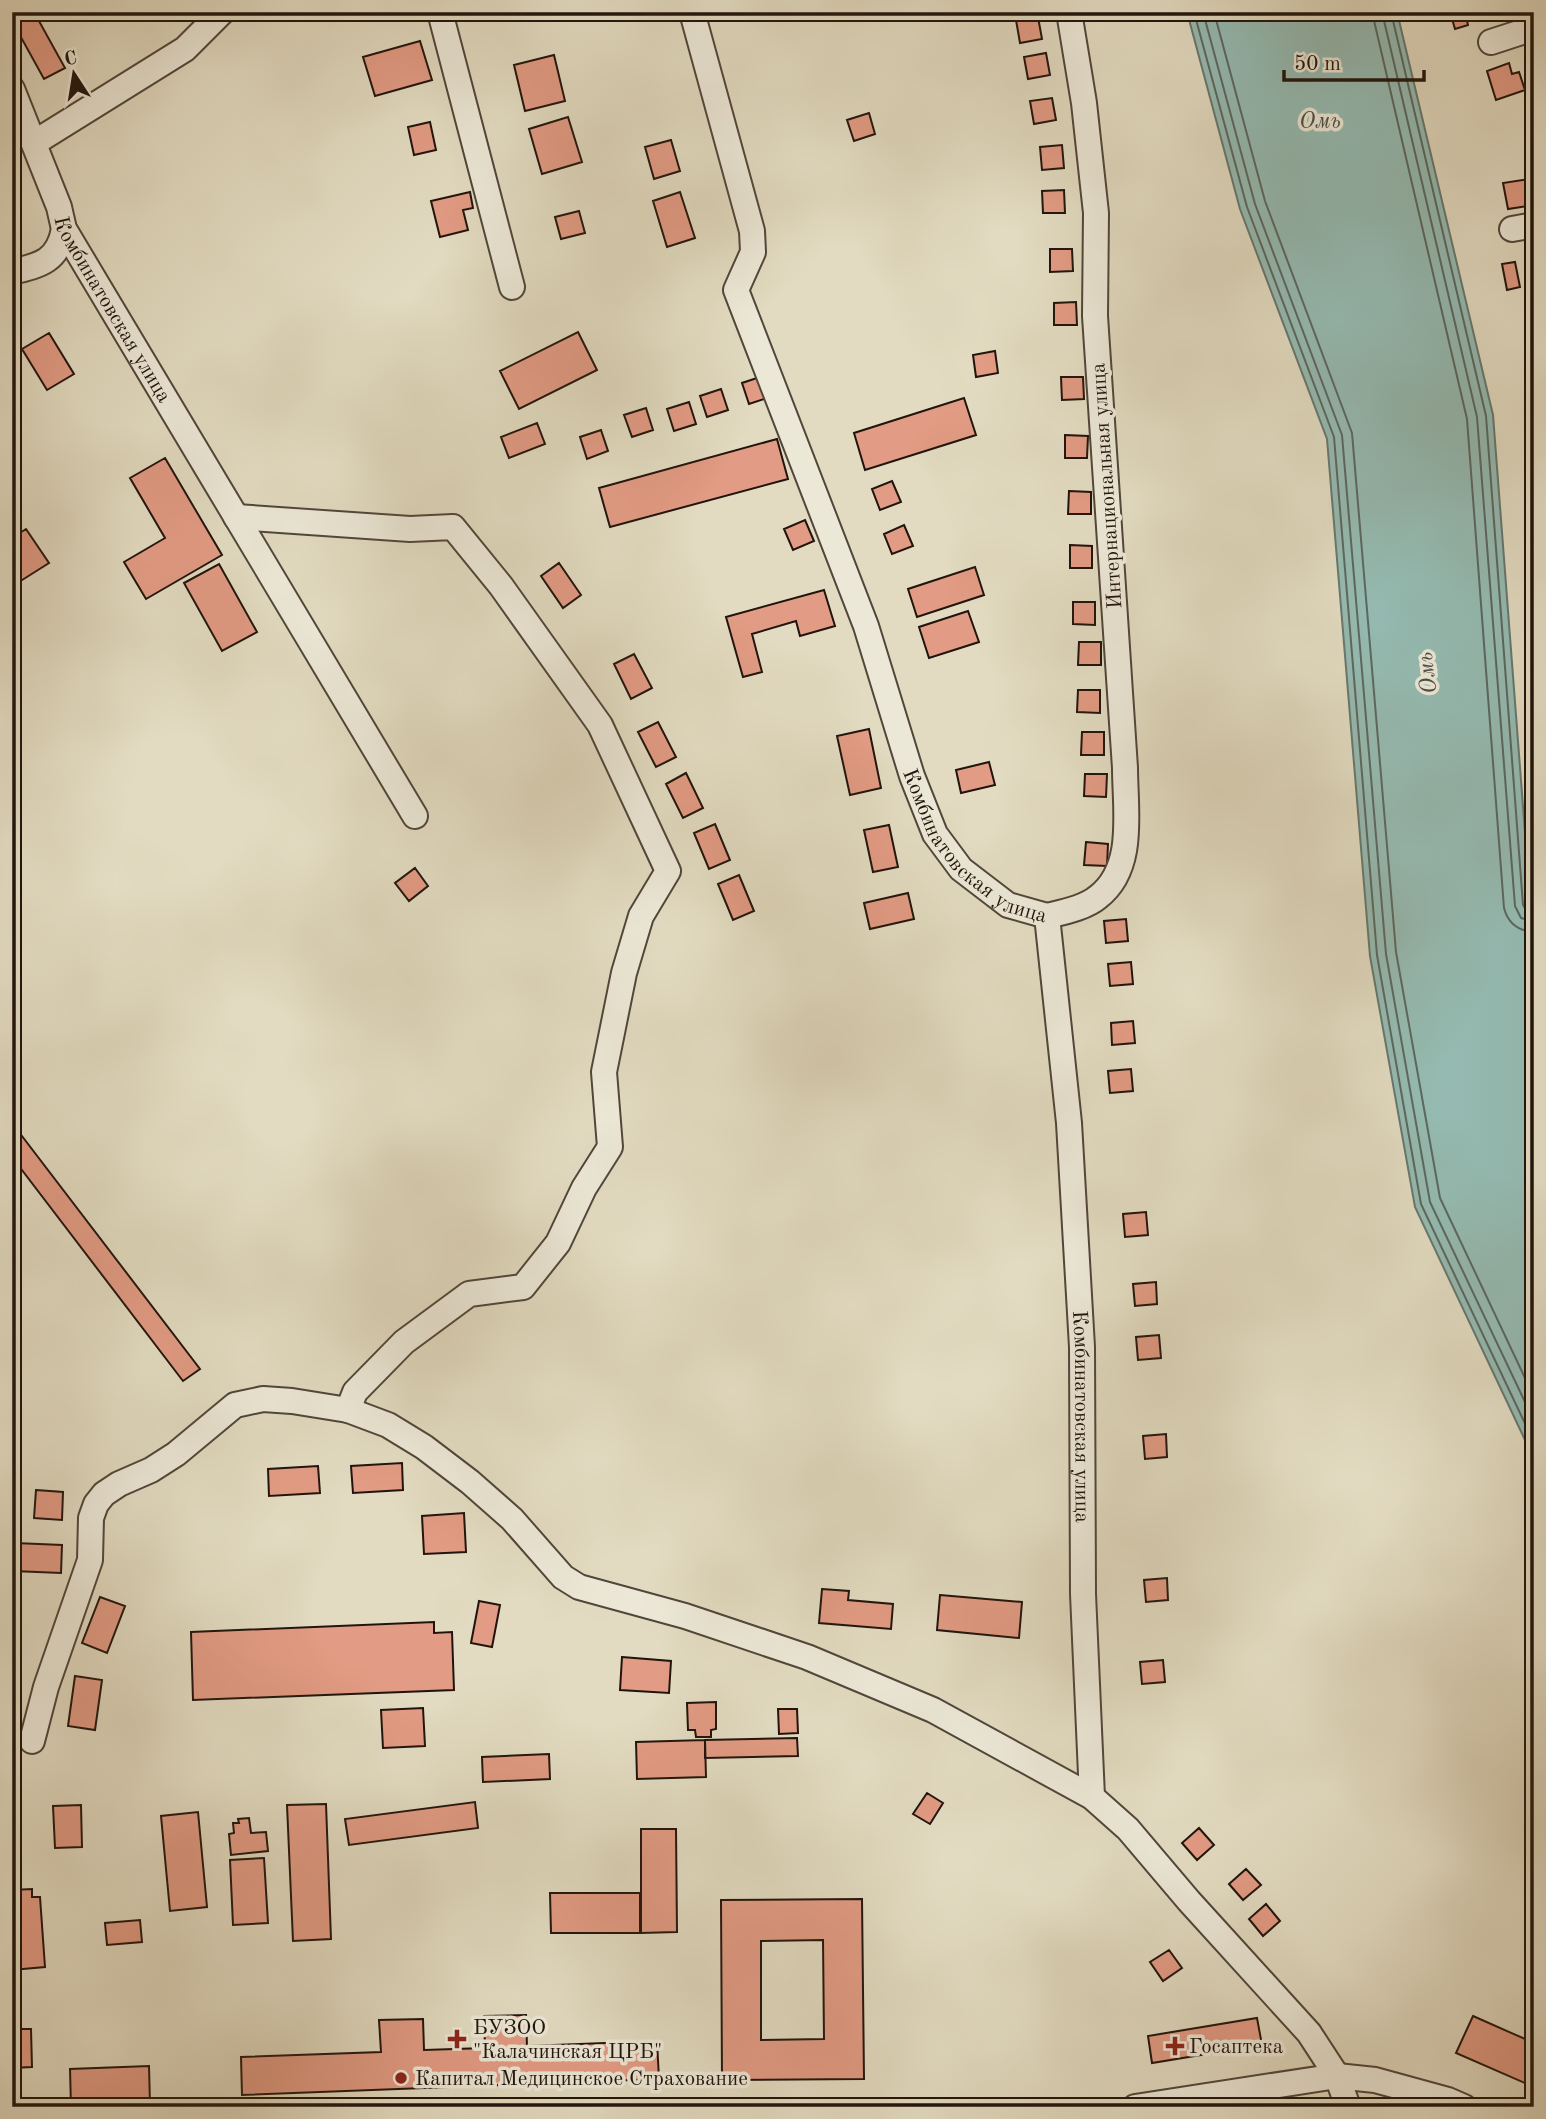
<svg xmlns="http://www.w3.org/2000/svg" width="1546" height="2119" font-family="'Old Standard TT',serif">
<rect width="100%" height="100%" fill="#e2dbc1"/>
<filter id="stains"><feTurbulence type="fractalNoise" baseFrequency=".00286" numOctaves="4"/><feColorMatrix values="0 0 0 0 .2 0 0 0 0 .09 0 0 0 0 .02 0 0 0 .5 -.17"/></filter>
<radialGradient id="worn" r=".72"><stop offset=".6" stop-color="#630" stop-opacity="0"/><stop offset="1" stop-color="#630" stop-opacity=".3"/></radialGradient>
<path fill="#95bbb2" stroke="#677870" stroke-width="2" d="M1187,12H1397L1493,415L1534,950V1444L1525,1440L1415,1207L1370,956L1327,439L1240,209Z"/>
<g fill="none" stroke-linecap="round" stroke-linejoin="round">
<path stroke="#5b6860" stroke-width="2" d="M1194,12L1247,207L1334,437L1377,955L1421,1204L1530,1434L1534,1436
M1203,12L1255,204L1342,435L1386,954L1430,1202L1534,1421
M1214,12L1265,201L1352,433L1396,952L1440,1198L1534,1397
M1372,12L1467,419L1504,908C1508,923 1518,931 1534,932
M1382,12L1477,417L1515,906L1521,918L1534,922
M1391,12L1486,416L1523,905L1527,911L1534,913"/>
</g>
<path fill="#e29b84" stroke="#21140d" stroke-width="2" fill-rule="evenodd" d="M23,12H34L65,68L44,79L12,21V18Z
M1450,12H1465L1468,25L1455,29Z
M1476,12H1497L1498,15L1479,21Z
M1038,17L1042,39L1020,43L1016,20Z
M420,41L432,80L375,96L363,57Z
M1046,53L1050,75L1028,79L1024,57Z
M554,55L565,101L525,111L514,65Z
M1509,63L1512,74L1519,72L1525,90L1496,100L1487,71Z
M1052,98L1056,120L1034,124L1030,101Z
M869,113L875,134L854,141L847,120Z
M568,117L582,162L542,174L529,129Z
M430,122L436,150L414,155L408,127Z
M671,140L680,171L654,179L645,147Z
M1062,145L1064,168L1042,170L1040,147Z
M1530,179L1534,205L1508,209L1503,183Z
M1064,190L1065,213H1043L1042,191Z
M470,192L473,208L463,210L468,230L440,237L431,201Z
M680,192L695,238L667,247L653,201Z
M579,211L585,233L561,239L555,217Z
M1050,249H1072L1073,271L1050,272Z
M1515,262L1520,287L1507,290L1502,264Z
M1076,302L1077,325H1054V303Z
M578,332L597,370L519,409L500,371Z
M49,333L74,374L47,390L22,349Z
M995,351L998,373L976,377L973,355Z
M763,376L770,397L749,404L742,383Z
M1061,377H1083L1084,399L1062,400Z
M721,389L728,410L707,417L700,396Z
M964,398L976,435L865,470L854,433Z
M689,402L696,424L674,431L667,409Z
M646,408L653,430L632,437L624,415Z
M537,423L545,444L509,458L501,437Z
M601,430L608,451L587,459L580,437Z
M1065,435L1088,436L1087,458H1065Z
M777,439L788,479L610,527L599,488Z
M165,458L222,555L146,599L124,562L165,538L130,478Z
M892,481L901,502L880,510L872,489Z
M1069,491L1091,492V514H1068Z
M805,520L814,541L793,550L784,529Z
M904,525L913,546L892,554L884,534Z
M26,529L49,563L19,582L12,572V538Z
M1070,545L1092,546V568H1070Z
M559,563L581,595L563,608L541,576Z
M219,564L257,632L222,651L184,583Z
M975,567L984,595L917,617L908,589Z
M824,590L835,626L800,636L796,621L752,634L762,672L743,677L726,617Z
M1073,602H1095V625L1073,624Z
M968,611L979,642L929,658L919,627Z
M1079,642H1101V665H1078Z
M634,654L652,688L631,699L614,664Z
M1078,690H1100V713L1077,712Z
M658,722L676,757L656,767L638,732Z
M869,729L881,788L850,795L837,736Z
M1082,732H1104V755H1081Z
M989,762L995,785L961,793L956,770Z
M686,773L703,808L683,818L666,784Z
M1085,774H1107L1106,797L1084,796Z
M715,824L730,860L709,869L694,833Z
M889,825L898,867L873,872L864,830Z
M1086,842L1108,844L1107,866L1084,865Z
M415,868L428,886L409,901L395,883Z
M739,875L754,911L733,920L718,884Z
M908,893L914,919L870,929L864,903Z
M1126,919L1128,941L1106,943L1104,921Z
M1131,962L1133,984L1110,986L1108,964Z
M1133,1021L1135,1043L1112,1045L1111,1023Z
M1131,1069L1133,1091L1110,1093L1108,1071Z
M12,1123L200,1369L183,1381L12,1157Z
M1146,1212L1148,1235L1125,1237L1123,1214Z
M1156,1282L1157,1304L1135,1306L1133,1284Z
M1159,1335L1161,1358L1138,1360L1136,1337Z
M1166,1434L1167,1457L1145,1459L1143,1436Z
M402,1463L403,1490L353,1493L351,1466Z
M318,1466L320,1493L269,1496L268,1469Z
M36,1490L63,1492L62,1520L34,1518Z
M464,1513L466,1552L424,1554L422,1516Z
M15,1543L62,1545L61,1573L13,1571Z
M1167,1578L1168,1600L1146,1602L1144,1580Z
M822,1589L849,1591L848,1600L893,1604L891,1629L819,1623Z
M940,1595L1022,1602L1019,1638L937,1630Z
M100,1597L125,1606L107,1653L82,1643Z
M479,1601L500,1605L492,1647L471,1643Z
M434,1622V1633L452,1632L454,1690L193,1700L191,1632Z
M622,1657L671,1661L669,1693L620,1690Z
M1163,1660L1165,1682L1142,1684L1140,1662Z
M75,1676L102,1680L95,1730L68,1726Z
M716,1702V1729L711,1730V1737H696L695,1730H688L687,1703Z
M423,1708L425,1746L383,1748L381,1710Z
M778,1709H797L798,1733L779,1734Z
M797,1738L798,1756L705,1758V1740Z
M705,1740L706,1777L637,1779L636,1742Z
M549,1754L550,1779L483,1782L482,1757Z
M927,1793L943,1803L930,1824L913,1814Z
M475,1802L478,1828L349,1845L345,1819Z
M326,1804L331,1939L293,1941L287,1805Z
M81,1805L82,1847L55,1848L53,1806Z
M198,1812L207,1907L170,1911L161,1816Z
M249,1818L251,1833L266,1832L268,1851L231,1855L229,1834L234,1833L233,1823H239L238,1819Z
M1199,1828L1214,1845L1197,1860L1182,1843Z
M641,1829H676L677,1932L641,1933Z
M264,1858L268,1923L233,1925L230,1860Z
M1246,1869L1261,1885L1243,1900L1229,1884Z
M32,1889V1897H40L45,1967L12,1970V1890Z
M550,1893H640V1933H551Z
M862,1899L864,2079L722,2080L721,1900ZM823,1940L824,2039L761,2040V1941Z
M1266,1904L1280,1921L1263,1936L1249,1919Z
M140,1920L142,1942L107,1945L105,1923Z
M1169,1950L1182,1968L1163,1981L1150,1962Z
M526,2015L527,2046L657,2041L659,2079L242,2095L241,2057L381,2052L379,2020L423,2019L424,2050L485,2048L484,2016Z
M1473,2016L1534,2043V2087L1456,2053Z
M1257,2018L1262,2045L1152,2063L1148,2036Z
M12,2029H31L32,2067L12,2068Z
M149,2066L150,2104L71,2107L70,2069Z"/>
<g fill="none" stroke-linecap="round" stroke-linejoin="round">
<defs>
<g id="minor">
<path d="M440,12L512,287"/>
<path id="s1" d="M692,12L752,231L753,252L736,290L866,626L912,776L935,834L961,869L1008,905L1047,916"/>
<path d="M1491,42L1534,28"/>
<path id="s2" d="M12,89L59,207L64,229L415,816"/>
<path d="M34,143L185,49L222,12"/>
<path d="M1512,229L1534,225"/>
<path d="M12,272C41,265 58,261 64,229"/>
<path d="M236,517L410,529L453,527L501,586L600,725L668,871L641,916L624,973L604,1072L610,1147L584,1188L558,1243L523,1287L469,1294L404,1342L355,1392L348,1410"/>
<path d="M1047,916C1063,912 1085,908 1098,897C1136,868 1125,810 1125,768L1095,316L1096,213L1084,103L1069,12"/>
<path id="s3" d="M1047,916L1069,1123L1082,1347L1083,1594L1092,1797"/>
<path d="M32,1741L46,1687L90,1560L91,1518L96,1504L104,1494L119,1484L151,1470L176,1454L235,1405L263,1399L292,1401L348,1410L388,1425L424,1447L470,1482L512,1519L563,1577L579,1587L685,1616L807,1657L933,1710L1092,1797L1128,1829L1189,1901L1309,2033L1337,2076L1348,2107"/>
<path d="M1135,2107L1337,2076L1375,2080L1448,2100L1464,2107"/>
</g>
</defs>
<use href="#minor" stroke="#51463a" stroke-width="28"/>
<use href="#minor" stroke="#ece8d7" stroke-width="24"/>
</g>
<g fill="#8f2418" stroke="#ece8d7" stroke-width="2.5">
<path d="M453.5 2028.5h7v7h7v7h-7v7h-7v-7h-7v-7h7z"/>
<path d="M1171.5 2035.5h7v7h7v7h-7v7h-7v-7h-7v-7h7z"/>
<circle cx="401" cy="2078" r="7"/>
</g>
<g text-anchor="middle" stroke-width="7" stroke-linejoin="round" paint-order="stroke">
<g font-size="21" fill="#21140d" stroke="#ece8d7">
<text dy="7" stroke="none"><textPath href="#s2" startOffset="243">Комбинатовская улица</textPath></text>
<text transform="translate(1106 486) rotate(-94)" y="7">Интернациональная улица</text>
<text dy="7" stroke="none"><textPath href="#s1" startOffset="906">Комбинатовская улица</textPath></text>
<text dy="7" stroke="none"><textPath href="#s3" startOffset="502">Комбинатовская улица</textPath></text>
</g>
<g font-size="21" fill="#21140d" stroke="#ece8d7" text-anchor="start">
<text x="473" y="2034">БУЗОО<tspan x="473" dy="24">"Калачинская ЦРБ"</tspan></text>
<text x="1189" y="2053">Госаптека</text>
<text x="415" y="2085">Капитал Медицинское Страхование</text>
</g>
<g font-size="23" font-style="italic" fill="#4a4e47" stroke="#ece8d7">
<text x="1320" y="128">Омь</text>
<text transform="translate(1426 673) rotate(-97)" y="8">Омь</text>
</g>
</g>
<rect width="1546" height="2119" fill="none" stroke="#e2dbc1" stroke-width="42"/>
<rect x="14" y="14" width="1518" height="2091" fill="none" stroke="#21140d" stroke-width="3.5"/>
<rect x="21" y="21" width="1504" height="2077" fill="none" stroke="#21140d" stroke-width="2"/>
<g transform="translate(74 74) rotate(348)" stroke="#ece8d7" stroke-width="5" paint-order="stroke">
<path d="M0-5L12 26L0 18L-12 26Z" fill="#21140d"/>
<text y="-10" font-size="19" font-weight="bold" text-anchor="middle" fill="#21140d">С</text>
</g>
<path d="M1284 70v10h140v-10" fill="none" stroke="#21140d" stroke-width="3.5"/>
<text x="1294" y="70" font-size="21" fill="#21140d" stroke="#ece8d7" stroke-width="5" paint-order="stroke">50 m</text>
<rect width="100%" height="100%" filter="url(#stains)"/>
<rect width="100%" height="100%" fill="url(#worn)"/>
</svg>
